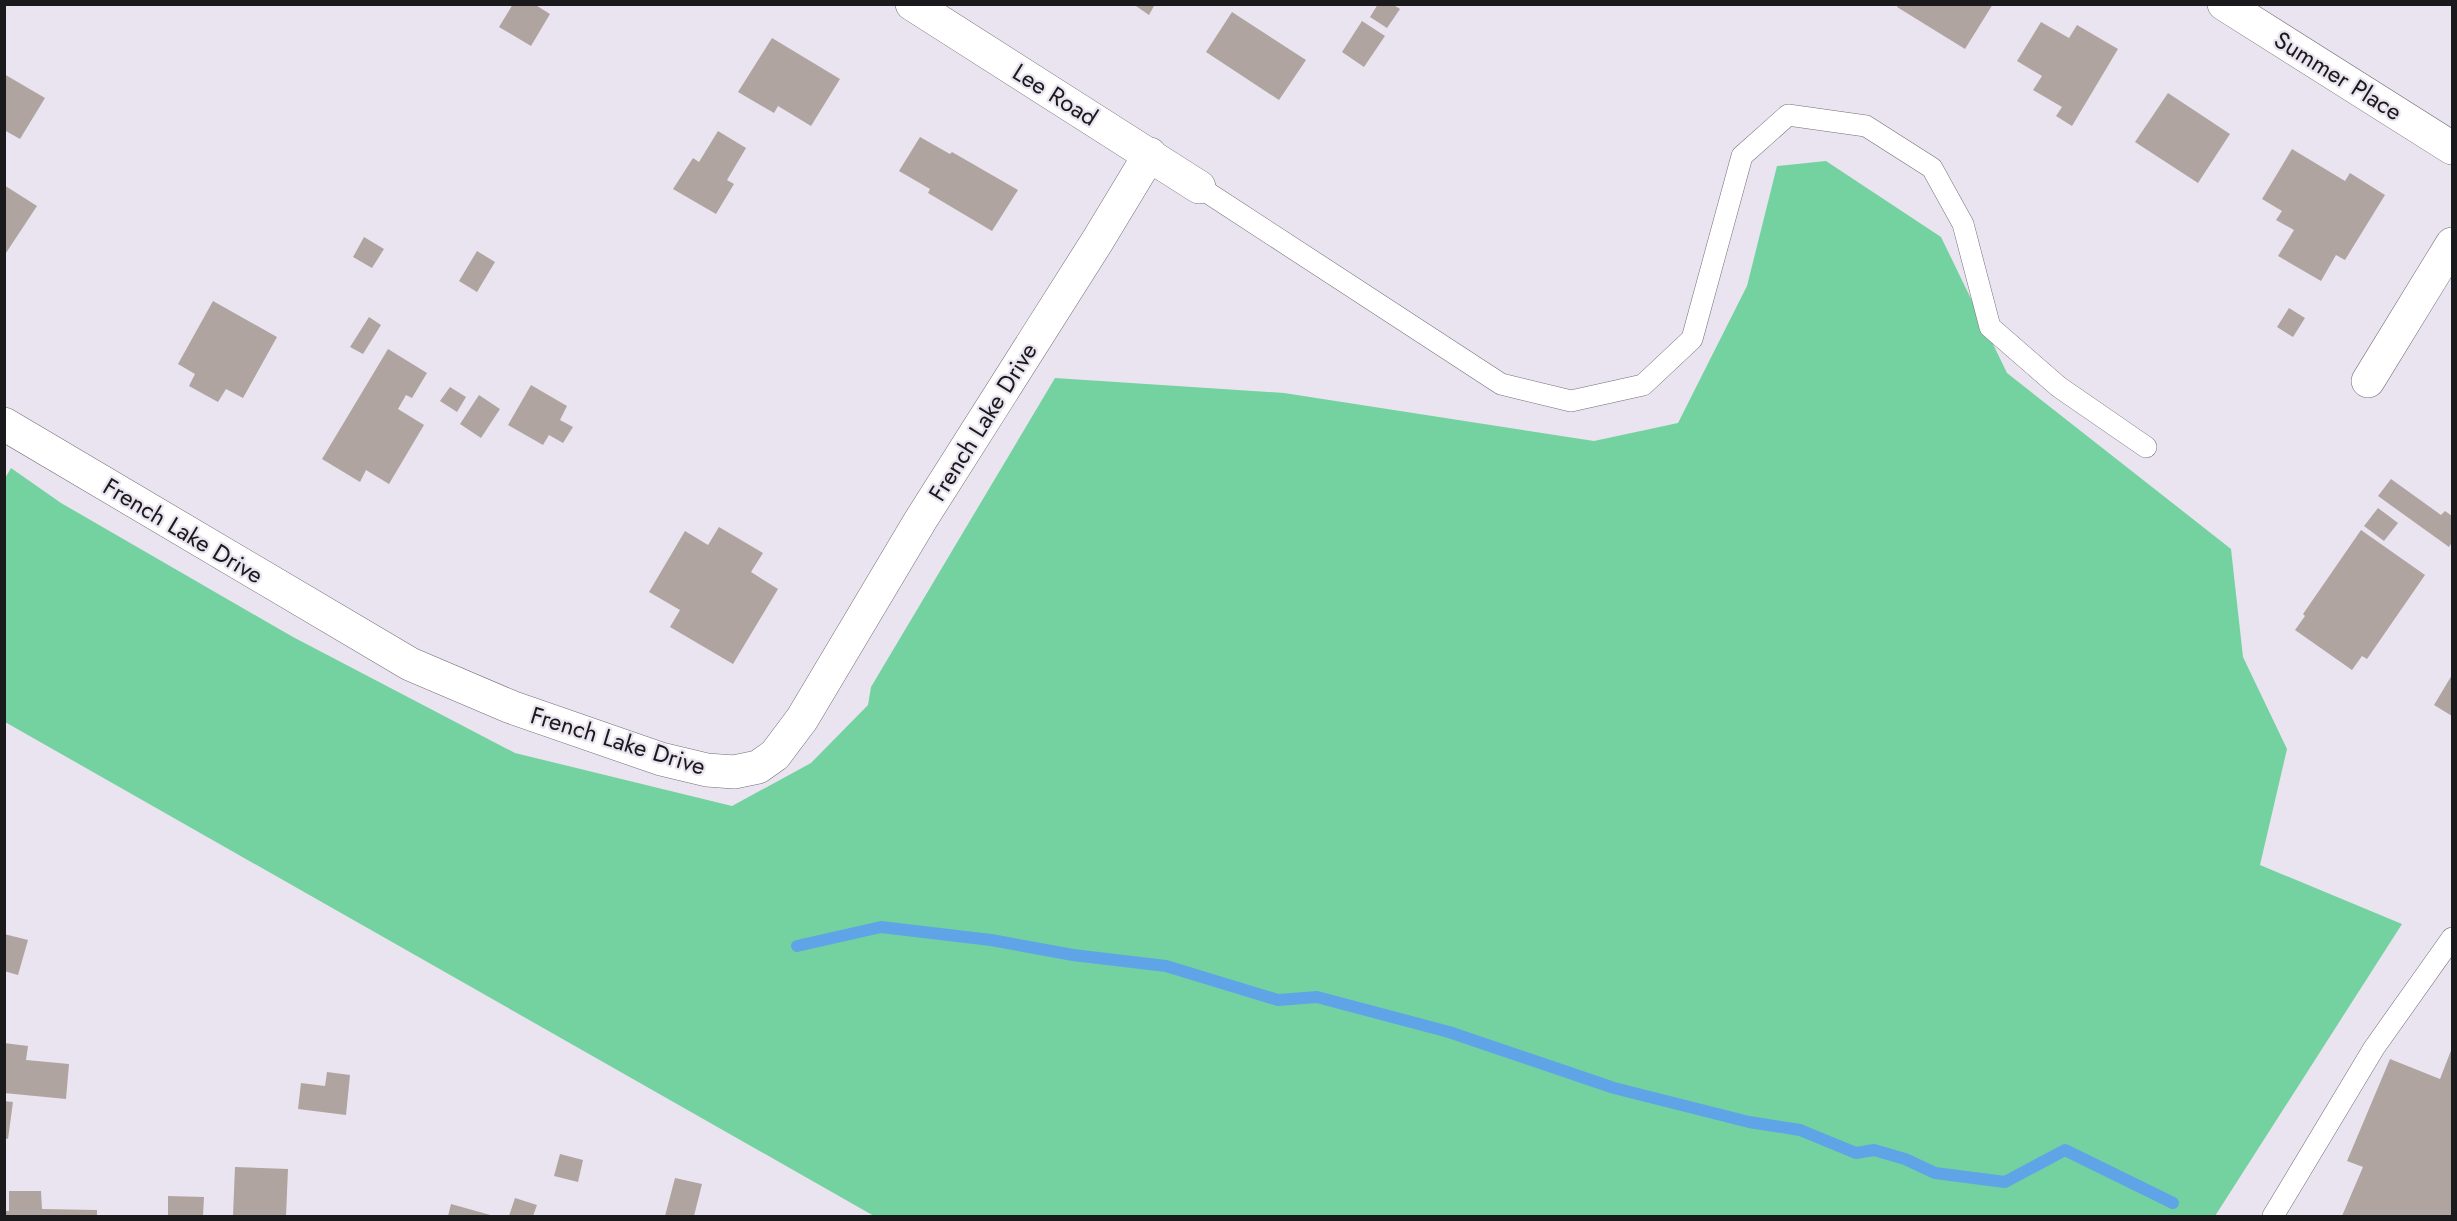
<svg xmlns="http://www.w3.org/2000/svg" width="2457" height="1221" font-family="Jost,sans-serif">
<rect width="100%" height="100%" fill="#e9e4ef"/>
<path fill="#73d2a0" d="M1826,161L1941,237L2007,373L2231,549L2243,657L2287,749L2260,865L2402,924L2215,1216H874L5,722L4,480L11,468L61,503L293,637L515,753L732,806L811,763L868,705L871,687L1055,378L1284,393L1594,441L1678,423L1747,286L1777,166Z"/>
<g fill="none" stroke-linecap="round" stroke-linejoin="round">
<path stroke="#60a4e8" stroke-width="12" d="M797,946L881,927L991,940L1073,955L1166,966L1278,1000L1317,997L1449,1032L1614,1088L1749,1122L1800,1130L1856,1153L1874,1150L1905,1159L1935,1173L2005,1182L2065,1150L2173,1203"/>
</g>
<path fill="#b0a4a0" d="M513,4H534L550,14L531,46L499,27Z
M1133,4H1155L1149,15Z
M1378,4H1392L1400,9L1387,28L1370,17Z
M1899,4H1993L1965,49L1897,7Z
M1232,12L1306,60L1279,100L1206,52Z
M1362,21L1385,36L1364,67L1342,52Z
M2041,22L2069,38L2077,25L2118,49L2072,126L2056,116L2062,107L2033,90L2042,76L2017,61Z
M772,38L840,79L811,126L778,106L774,113L738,92Z
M4,74L45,98L20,139L4,130Z
M2168,93L2230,134L2198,183L2135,142Z
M718,131L746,148L727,180L734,184L716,214L673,189L693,158L699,162Z
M920,137L950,154L952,152L1018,190L992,231L928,193L930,189L899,171Z
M2292,149L2345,181L2350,173L2385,195L2345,260L2336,255L2321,281L2278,256L2294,230L2276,220L2282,211L2262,199Z
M4,185L37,206L4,256Z
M364,237L384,249L372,268L353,257Z
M477,251L495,262L477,292L459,281Z
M213,301L277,337L243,398L226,389L218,402L189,386L195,374L178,364Z
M2289,308L2305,318L2293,337L2277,327Z
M369,317L381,325L363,354L350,347Z
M388,349L427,373L412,398L406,395L398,409L424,425L389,484L366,470L360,482L322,459Z
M531,385L567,406L560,420L573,427L563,443L549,435L543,445L508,425Z
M450,387L466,397L457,412L440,401Z
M479,395L500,409L481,438L460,424Z
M2391,479L2441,515L2445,511L2452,516V542L2449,547L2378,496Z
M2378,508L2398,523L2384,541L2364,526Z
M719,527L763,553L751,572L778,589L733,664L670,627L680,610L649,592L685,531L708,545Z
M2361,530L2425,575L2367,659L2362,656L2352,670L2295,630L2305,616L2303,614Z
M2452,675V716L2434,705Z
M4,934L28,940L18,975L4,971Z
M4,1043L28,1046L26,1060L69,1064L66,1099L4,1093Z
M2452,1048V1216H2342L2363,1167L2347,1161L2390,1059L2440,1079Z
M327,1072L350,1075L346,1115L298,1109L301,1083L325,1086Z
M4,1101L13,1102L8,1139L4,1138Z
M560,1154L583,1160L578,1182L554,1176Z
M235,1167L288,1169L286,1216H233Z
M675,1178L702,1184L694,1216H665Z
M9,1191H41L42,1209L97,1210V1216H4V1211H9Z
M168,1196L204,1197L203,1216H168Z
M515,1198L537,1205L533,1216H509Z
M451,1204L494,1216H448Z"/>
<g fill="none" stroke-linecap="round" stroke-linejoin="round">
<defs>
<path id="lane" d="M1199,187L1501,384L1571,401L1643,385L1692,339L1742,156L1788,115L1866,126L1932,168L1963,224L1990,327L2059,387L2146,447
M2273,1216L2374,1048L2452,938"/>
<path id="street" d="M912,4L1199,187
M2224,4L2452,148
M2368,381L2452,244
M4,424L410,664L511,707L661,759L707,770L734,772L758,767L775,755L802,719L920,521L1098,240L1150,154"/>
</defs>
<use href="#lane" stroke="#736e78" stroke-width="22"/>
<use href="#street" stroke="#736e78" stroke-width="34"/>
<use href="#lane" stroke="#fff" stroke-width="21"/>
<use href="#street" stroke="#fff" stroke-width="33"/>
</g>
<g text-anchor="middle" stroke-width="4.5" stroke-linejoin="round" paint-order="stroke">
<g font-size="24" fill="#1a191c" stroke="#e9e4ef">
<text transform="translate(2338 76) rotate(32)" y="8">Summer Place</text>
<text transform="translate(1055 95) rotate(32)" y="8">Lee Road</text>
<text transform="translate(983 422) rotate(-58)" y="8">French Lake Drive</text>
<text transform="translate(183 531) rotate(31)" y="8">French Lake Drive</text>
<text transform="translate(618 741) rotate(17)" y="8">French Lake Drive</text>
</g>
</g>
<rect width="2457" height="1221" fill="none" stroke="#1a191c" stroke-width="12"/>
</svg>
